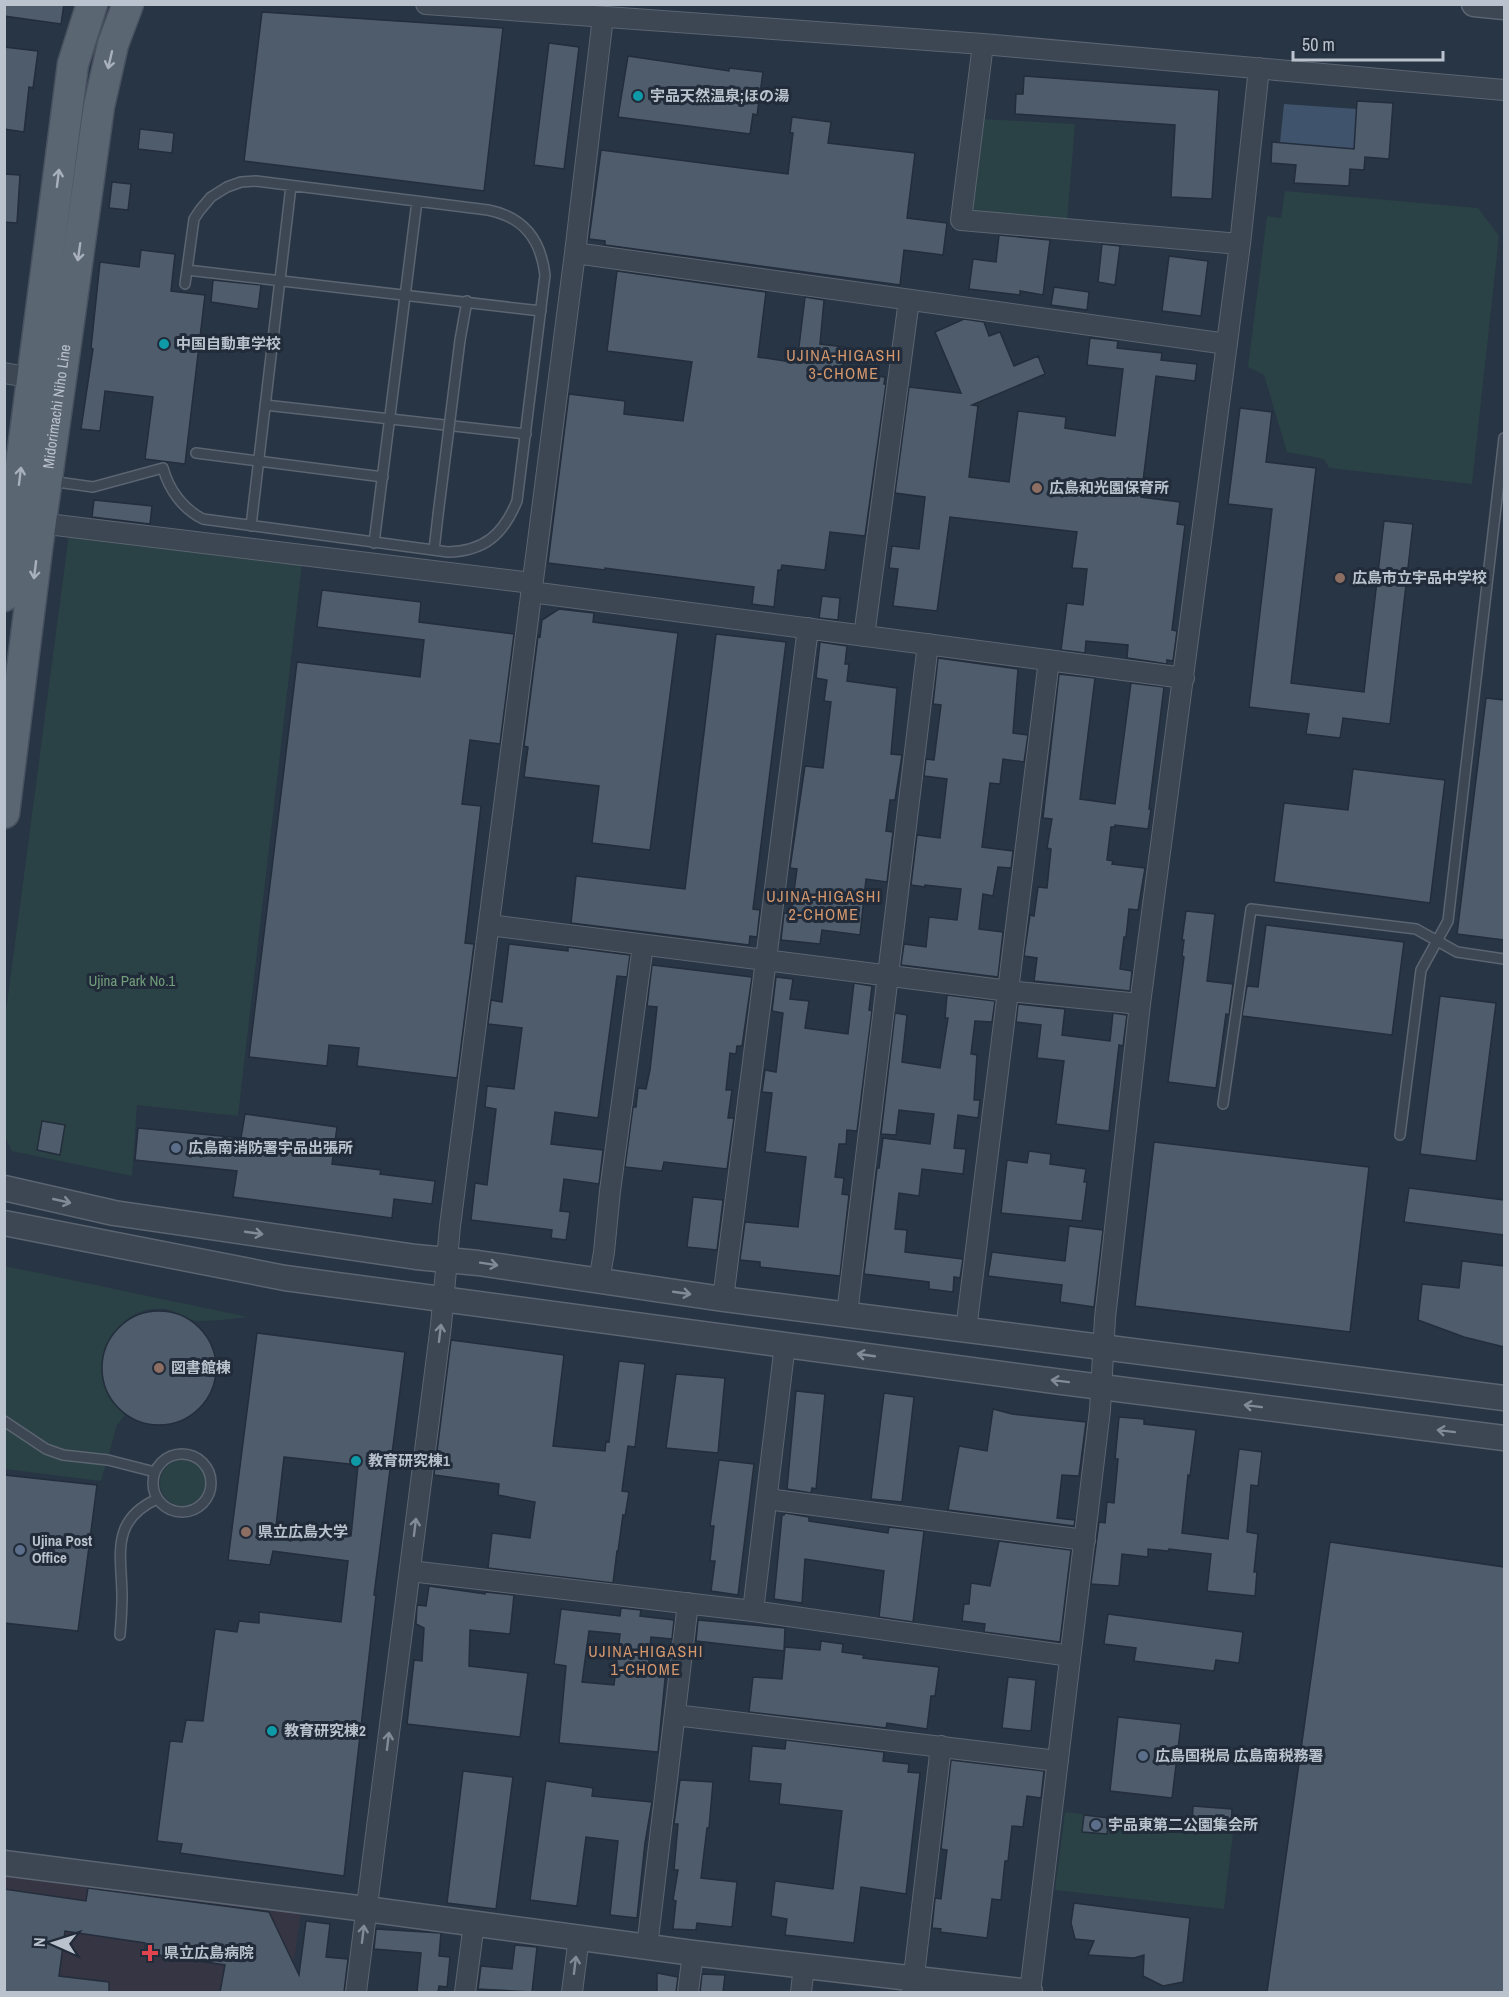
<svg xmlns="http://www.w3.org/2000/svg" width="1509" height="1997" font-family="'Archivo Narrow','Noto Sans JP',sans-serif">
<rect width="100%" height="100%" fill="#283544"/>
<path fill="#363544" d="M5,1875L301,1914L289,1992H5Z"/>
<path fill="#2a4245" d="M981,119L1075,124L1067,222L979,214L971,206Z
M1285,191L1478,208L1499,236L1472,484L1329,468L1324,459L1287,452L1264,375L1248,367L1267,216L1281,218Z
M69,534L302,564L238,1116L137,1105L132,1176L12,1151L5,1137V1019Z
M5,1266L248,1317C235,1318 203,1323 192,1320C176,1315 174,1307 153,1309C122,1311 100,1346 104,1375C105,1391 115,1404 125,1415L117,1425L101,1481L5,1469Z
M160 1483a23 23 0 1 1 46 0a23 23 0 1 1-46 0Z
M1065,1812L1233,1833L1224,1909L1055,1890Z"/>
<path fill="#3f536c" d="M1284,104L1357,109L1354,149L1280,143Z"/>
<path fill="#4e5c6c" stroke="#232d3b" stroke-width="1.5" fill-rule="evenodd" d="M4,4H64L61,24L4,16Z
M262,12L503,28L484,191L244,161Z
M549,43L579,47L564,169L534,165Z
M4,47L38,51L33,88L29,87L24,132L4,129Z
M628,56L729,71V68L763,72L757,115L753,114L750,134L618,117Z
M1024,76L1219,90L1212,199L1171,197L1175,125L1015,114L1016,94H1023Z
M1357,101L1393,103L1389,159L1365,157L1364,170L1350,169L1349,186L1294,183L1296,165L1271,163L1272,142L1354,149Z
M792,117L831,122L828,143L915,153L907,218L947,223L943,255L904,250L900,285L605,245V241L589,239L601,150L788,174L793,133H790Z
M140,129L174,133L172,153L138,149Z
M4,174L20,175L17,223L4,222Z
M112,182L131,184L128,210L109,208Z
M999,235L1050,240L1043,295L1020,291V295L969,289L973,259L996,262Z
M1102,244L1120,246L1115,285L1098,282Z
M141,250L175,254L171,291L205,295L185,464L145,459L153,397L105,391L100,431L81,429L93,349L91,348L100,262L139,267Z
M1169,256L1208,261L1201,316L1162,311Z
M617,271L766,292L758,357L797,363L805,297L824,300L820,344L845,347L842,372L885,377L884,384H886L865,536L830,532L825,570L782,565L781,570H778L774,607L752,604L754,587L605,568V570L548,563L569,394L625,401L624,414L683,421L692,362L607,351Z
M213,280L261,285L258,309L211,302Z
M1054,287L1089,292L1087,310L1051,305Z
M964,319L984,322L989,336L1000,332L1014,366L1038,356L1045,374L972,405L978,406L969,477L1009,482L1018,411L1066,417L1065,428L1115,436L1123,369L1087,365L1090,338L1118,341L1117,348L1162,353L1161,360L1197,364L1195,381L1156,376L1141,497L1180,502L1177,524L1185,525L1172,630L1177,631L1173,661L1167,660V664L1134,659L1127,658L1128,645L1086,641L1085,653L1061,650L1067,603L1083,605L1087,569L1072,568L1077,532L950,517L937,611L893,606L898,569L889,568L892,546L919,549L925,497L895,493L909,387L961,393L935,332Z
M1240,408L1272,412L1266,462L1316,468L1291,683L1364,692L1384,521L1413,524L1390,724L1343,718L1340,738L1306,734L1309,714L1249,707L1272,509L1228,504Z
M94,500L152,506L150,524L92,517Z
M322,590L421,602L419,622L514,634L500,744L470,740L462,804L481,806L465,943L474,944L457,1078L357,1066L359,1048L329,1045L327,1066L249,1057L297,662L420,677L424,640L317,627Z
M822,596L840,598L838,620L819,618Z
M559,609L594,613L593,622L678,633L650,850L592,843L599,786L524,777L528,747L524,746L538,636L540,637L542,620Z
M716,634L786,642L753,909L760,910L757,937L750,936L749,945L571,923L576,876L685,889Z
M820,642L847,646L845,664H849L847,681L897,688L891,754L902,755L895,800H890L886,831L893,832L887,882L866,879L860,935L822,930L820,944L781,940L784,913L791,914L797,869L790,868L805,766L823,768L831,702L824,701L827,680L816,678Z
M938,658L1018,669L1013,733L1028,735L1024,762L1003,759L1000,784L990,783L982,847L1013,851L1011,868L998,867L993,896L983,894L979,929L1003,932L998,977L901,965L904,944L926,947L929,917L957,920L961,889L925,885V887L911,885L917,835L940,838L947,779L924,776L926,759L934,760L941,705L933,704Z
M1059,674L1095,678L1080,799L1115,804L1131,683L1164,687L1149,809H1151L1148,829L1115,825V827H1111L1107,860L1113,861L1112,864L1145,868L1138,910L1129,909L1126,937H1124L1120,969L1132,971L1130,991L1034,981L1037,958L1024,956L1030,915L1034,916L1038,887L1047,888L1051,849L1047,848L1052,819L1043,818Z
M1486,698L1504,700V940L1457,934Z
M1353,769L1445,780L1430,903L1274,882L1284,803L1348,810Z
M1186,911L1215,914L1207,981L1233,984L1229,1015L1226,1014L1216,1088L1168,1082L1184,957L1182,956L1184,940H1182Z
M1266,925L1404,942L1392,1035L1242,1016L1247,986L1258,987Z
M509,944L568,951V947L630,955L627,977L617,976L598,1118L555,1112L551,1144L603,1150L599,1184L564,1179L560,1211L570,1212L566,1240L551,1238L552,1230L471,1220L475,1183L487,1185L496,1109L485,1107L487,1086L514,1089L522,1028L488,1024L491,1000L502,1002Z
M652,965L752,977L742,1046H737L736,1054L730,1053L726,1090H732L728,1118H734L727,1169L664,1162L662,1171L625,1167L633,1107H636L638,1088L646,1089L650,1070L657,1007L647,1006Z
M776,977L793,979L790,999L809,1001L805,1028L848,1034L854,983L872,986L869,1010L872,1011L857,1131L847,1130L846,1144H839L835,1177L844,1178L842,1194L849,1195L840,1276L760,1267V1262L740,1260L745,1222L798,1227L806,1157L765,1152L772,1093L762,1092L765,1070L776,1072L783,1013L772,1011Z
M947,995L995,1001L992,1022L975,1021L971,1054L977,1055L974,1100H980L978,1118L958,1115L954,1148L966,1149L963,1174L922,1169L919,1196L899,1193L895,1229L907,1230L905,1252L963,1259L960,1278L954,1277L953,1292L929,1289V1282L864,1274L877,1168H879L883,1138L930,1144L934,1114L899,1110L896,1135L881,1134L895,1013L907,1015L902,1062L940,1068L948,1018H945Z
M1440,996L1496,1003L1476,1161L1420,1154Z
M1018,1004L1065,1009L1062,1035L1110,1041L1113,1013L1127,1015L1123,1046L1119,1045L1109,1131L1056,1124L1064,1061L1037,1058L1041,1025L1016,1022Z
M245,1114L337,1127L332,1164L381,1170L380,1174L435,1181L432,1204L394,1199L392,1218L233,1197L237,1171L135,1160L138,1128L241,1138Z
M42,1121L65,1125L60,1155L37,1150Z
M1154,1142L1369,1167L1350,1332L1135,1306Z
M1029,1151L1051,1154L1050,1164L1086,1169L1084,1182H1087L1082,1221L1001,1213L1007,1160L1027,1163Z
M1409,1188L1504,1200V1235L1404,1222Z
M693,1197L723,1200L717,1250L687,1247Z
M1069,1226L1103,1230L1094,1307L1060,1302L1062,1285L988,1276L992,1252L1065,1261Z
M1462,1261L1504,1266V1347L1464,1337L1418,1320L1422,1284L1459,1288Z
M102 1368a57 57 0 1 1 114 0a57 57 0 1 1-114 0Z
M257,1333L405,1352L374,1595H376L344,1876L180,1853L182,1844L157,1841L170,1741L182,1742L186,1720L203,1721L215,1629L237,1632L239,1621L259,1623V1612L341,1622L348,1561L273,1551L270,1565L228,1560ZM284,1457L358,1465L351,1536L276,1526Z
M451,1340L564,1355L553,1446L605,1451L606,1441L609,1442L619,1361L645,1364L635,1447L628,1446L622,1491L629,1492L625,1516L623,1515L618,1551H617L613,1583L488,1568L492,1533L530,1538L535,1502L498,1495L499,1484L434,1475Z
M676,1374L725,1378L718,1453L666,1448Z
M796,1391L825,1394L816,1489L812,1488L811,1493L787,1489Z
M884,1393L914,1397L902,1502L871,1499Z
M993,1409L1012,1414L1086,1422L1079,1476L1062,1475L1057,1518L1075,1520L1074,1526L948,1510L959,1446L987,1451Z
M1119,1417L1144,1419V1424L1196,1430L1190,1476L1188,1475L1182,1533L1228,1539L1239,1449L1262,1452L1258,1486L1251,1485L1247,1532L1258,1534L1254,1572H1257L1255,1596L1207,1591L1211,1554L1169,1549L1168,1551L1148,1549V1557L1122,1554L1119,1586L1091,1584L1099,1522L1105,1523L1107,1502L1114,1503L1118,1459H1115Z
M719,1460L754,1464L738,1595L711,1591L715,1561H710L714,1526H710Z
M4,1475L97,1485L78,1631L4,1623Z
M785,1513L809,1517V1521L888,1533L889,1527L924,1531L913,1622L879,1617L884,1571L805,1559L802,1603L774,1599L782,1515H784Z
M999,1541L1071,1550L1060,1642L984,1632L985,1624L962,1621L964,1604H969L971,1583L990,1586Z
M1330,1542L1504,1567V1992H1267Z
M429,1586L485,1594V1592L514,1595L510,1634L470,1630L469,1666L528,1673L520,1737L407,1724L414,1660L422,1661L424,1628L416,1624L417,1605L426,1606Z
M621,1608L641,1610L640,1616L674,1620L672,1639L651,1637L648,1667L666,1669L658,1752L559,1743L566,1666L554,1664L561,1609L620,1616ZM589,1631L620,1634L614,1685L582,1682Z
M1108,1614L1243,1632L1239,1663L1216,1660L1214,1671L1134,1661L1136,1648L1104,1644Z
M698,1620L785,1628L784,1651L696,1641Z
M821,1641L843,1644L842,1652L864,1655L863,1658L939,1667L935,1696H931L927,1729L887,1723L886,1728L749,1712L753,1677L782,1679L785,1647L820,1650Z
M1008,1677L1036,1680L1031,1731L1002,1728Z
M1118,1717L1181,1724L1172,1798L1110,1791Z
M786,1740L884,1752L883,1761L909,1764L908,1772L920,1773L906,1894L861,1887L854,1943L785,1935L787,1919L771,1916L775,1881L833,1889L842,1811L779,1804L781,1784L749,1781L752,1746L785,1749Z
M951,1760L1044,1771L1041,1798L1027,1796L1023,1827L1012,1826L1008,1861H1005L1001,1900L992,1899L987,1938L940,1932L941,1929L932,1928L935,1898L941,1899L947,1850L941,1849Z
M463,1771L513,1777L496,1909L447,1903Z
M680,1780L713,1782L709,1828H707L701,1878L737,1882L732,1927L697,1923L696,1930L673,1929L676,1901L673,1900L678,1870H674L678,1824H674Z
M546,1781L593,1788L592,1796L652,1802L645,1843L637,1918L610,1915L618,1841L586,1837L577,1906L530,1900Z
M1193,1806L1232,1809L1231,1829L1192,1827Z
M1084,1815L1109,1818L1107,1834L1082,1832Z
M88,1888L269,1912L299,1975L306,1921L330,1924L326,1957L348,1959L344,1992H220L225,1965L145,1953V1943L65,1931L59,1976L109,1982V1992H4V1889L86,1901Z
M1074,1903L1190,1918L1183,1982L1163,1986L1143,1976L1144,1955L1134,1958L1088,1955L1094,1941L1075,1939L1071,1923Z
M376,1929L441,1933L439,1956L450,1957L447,1987L439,1986L438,1992H417L421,1953L374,1949Z
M515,1945L537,1947L532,1992L478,1989L481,1966L512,1969Z
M657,1973L678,1977L676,1992H657Z
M702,1974L725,1975L723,1992H700Z"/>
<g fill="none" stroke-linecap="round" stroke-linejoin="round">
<defs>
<path id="service" d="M187,270L541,311
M460,340L467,301
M265,405L526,434
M196,453L383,477
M50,481L93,487L163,468C169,490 183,509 203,519L448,552C484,551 503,535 517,501L545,275C541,240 524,217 488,210L256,181L241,182L227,187L211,197L200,210L194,219L185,284
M251,526L291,186
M374,543L417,201
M434,550L438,515
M1223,1104L1251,909L1416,929L1457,952L1504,959
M1400,1135L1421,970L1448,921L1504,438
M4,1421L46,1449L63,1455L108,1460L155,1472
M153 1483a29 29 0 1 1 58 0a29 29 0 1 1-58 0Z
M120,1635C121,1623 122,1610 122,1597C122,1556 109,1521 157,1499"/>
<path id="minor" d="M426,4L983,44L1504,90
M983,44L961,220L1240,244
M575,253L1227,344
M4,373L32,378
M31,522L532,583
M531,592L1184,678
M864,636L909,300
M489,925L1009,991L1140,1004
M599,1281L604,1252L610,1191L643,945
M723,1299L808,628
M847,1314L928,644
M966,1330L1049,660
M767,1499L1085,1540
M410,1571L753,1611L1070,1656
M753,1611L785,1344
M675,1715L1058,1761
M647,1947L688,1603
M356,1992L441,1325L450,1226L575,253L603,17
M465,1992L474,1923
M572,1992L579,1937
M688,1992L693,1953
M801,1992L804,1966
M912,1992L941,1746
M1030,1992L1100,1410L1105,1318L1140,1004L1240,244L1259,68"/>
<path id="tertiary" d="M1474,4L1504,7
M4,1188L114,1213L416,1257L478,1263L723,1299L1504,1398
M4,1223L285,1278L1062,1382L1504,1438
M4,1863L366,1909L693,1953L1030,1992"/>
<g id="primary">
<path d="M4,596L73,64L92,4"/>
<path id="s1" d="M4,813L37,549L99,106L113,44L128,4"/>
</g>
</defs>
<use href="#service" stroke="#5b6471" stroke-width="12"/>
<use href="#minor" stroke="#5b6471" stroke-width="22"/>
<use href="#tertiary" stroke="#5b6471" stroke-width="27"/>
<use href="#primary" stroke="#495260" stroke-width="33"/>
<use href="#service" stroke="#3d4653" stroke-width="9"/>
<use href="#minor" stroke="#3d4653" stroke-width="20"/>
<use href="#tertiary" stroke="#3d4653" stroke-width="24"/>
<use href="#primary" stroke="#5b6673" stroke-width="30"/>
<defs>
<path id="service-bridge" d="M438,515L460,340"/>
</defs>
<use href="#service-bridge" stroke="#5b6471" stroke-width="12" stroke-linecap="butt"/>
<use href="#service-bridge" stroke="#3d4653" stroke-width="9"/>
</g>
<defs><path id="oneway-shaft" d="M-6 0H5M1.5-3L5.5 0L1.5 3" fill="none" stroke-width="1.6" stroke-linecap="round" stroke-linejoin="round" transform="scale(1.5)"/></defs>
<g stroke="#a7b0bb">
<use href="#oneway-shaft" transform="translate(110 60) rotate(103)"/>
<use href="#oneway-shaft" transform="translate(58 178) rotate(-83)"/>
<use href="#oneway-shaft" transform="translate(79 252) rotate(98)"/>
<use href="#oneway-shaft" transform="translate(20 476) rotate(-83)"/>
<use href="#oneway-shaft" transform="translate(35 570) rotate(97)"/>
</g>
<g stroke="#828a96">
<use href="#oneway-shaft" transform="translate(62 1201) rotate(13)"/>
<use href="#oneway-shaft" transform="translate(254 1233) rotate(8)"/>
<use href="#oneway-shaft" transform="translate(489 1264) rotate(9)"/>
<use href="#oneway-shaft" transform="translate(682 1293) rotate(8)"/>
<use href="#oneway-shaft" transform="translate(440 1333) rotate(-83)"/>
<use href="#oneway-shaft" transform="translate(866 1355) rotate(-172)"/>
<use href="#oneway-shaft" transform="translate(1060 1381) rotate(-173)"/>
<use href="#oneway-shaft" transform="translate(1253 1406) rotate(-173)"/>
<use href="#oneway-shaft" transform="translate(1446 1431) rotate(-173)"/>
<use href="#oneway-shaft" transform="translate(415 1527) rotate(-83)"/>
<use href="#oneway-shaft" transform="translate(388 1741) rotate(-83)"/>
<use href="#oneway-shaft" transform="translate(363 1934) rotate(-83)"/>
<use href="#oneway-shaft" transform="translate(575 1965) rotate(-83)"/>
</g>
<g fill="#0f9aa8" stroke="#212b39" stroke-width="2">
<circle cx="638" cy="96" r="6"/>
<circle cx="164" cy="344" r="6"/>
<circle cx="356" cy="1461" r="6"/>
<circle cx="272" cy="1731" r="6"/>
</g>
<g fill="#8d6e63" stroke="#212b39" stroke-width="2">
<circle cx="1037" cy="488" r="6"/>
<circle cx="1340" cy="578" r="6"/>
<circle cx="159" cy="1368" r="6"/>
<circle cx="246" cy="1532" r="6"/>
</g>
<g fill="#5c6f8a" stroke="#212b39" stroke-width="2">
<circle cx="176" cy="1148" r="6"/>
<circle cx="20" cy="1550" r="6"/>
<circle cx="1143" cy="1756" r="6"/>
<circle cx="1096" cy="1825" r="6"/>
</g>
<path fill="#e0444e" stroke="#212b39" stroke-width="2" d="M147 1944h6v6h6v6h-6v6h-6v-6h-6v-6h6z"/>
<g text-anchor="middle" stroke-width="6" stroke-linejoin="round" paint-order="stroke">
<g font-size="15" font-weight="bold" fill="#bac2cd" stroke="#212b39" text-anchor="start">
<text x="650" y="101">宇品天然温泉;ほの湯</text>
<text x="176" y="349">中国自動車学校</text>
<text x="1049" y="493">広島和光園保育所</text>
<text x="1352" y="583">広島市立宇品中学校</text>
<text x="188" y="1153">広島南消防署宇品出張所</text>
<text x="171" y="1373">図書館棟</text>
<text x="368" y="1466">教育研究棟1</text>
<text x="258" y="1537">県立広島大学</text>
<text x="32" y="1546">Ujina Post<tspan x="32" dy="17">Office</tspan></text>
<text x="284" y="1736">教育研究棟2</text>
<text x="1155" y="1761">広島国税局 広島南税務署</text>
<text x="1108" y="1830">宇品東第二公園集会所</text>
<text x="164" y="1958">県立広島病院</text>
</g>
<g font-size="15" fill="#bac2cd" stroke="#212b39">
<text dy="5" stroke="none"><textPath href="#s1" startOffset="410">Midorimachi Niho Line</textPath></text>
</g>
<g font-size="15" fill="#729d7b" stroke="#212b39">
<text x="132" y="986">Ujina Park No.1</text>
</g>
<g font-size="16" letter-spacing="1.5" fill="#d5986d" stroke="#212b39">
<text x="844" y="361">UJINA-HIGASHI<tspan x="844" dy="18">3-CHOME</tspan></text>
<text x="824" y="902">UJINA-HIGASHI<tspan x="824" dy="18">2-CHOME</tspan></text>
<text x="646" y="1657">UJINA-HIGASHI<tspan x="646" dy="18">1-CHOME</tspan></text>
</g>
</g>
<rect width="1509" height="1997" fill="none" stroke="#bac2cd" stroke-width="12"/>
<g transform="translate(54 1943) rotate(273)" stroke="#212b39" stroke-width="4.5" paint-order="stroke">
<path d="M0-4.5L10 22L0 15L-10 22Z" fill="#bac2cd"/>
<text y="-9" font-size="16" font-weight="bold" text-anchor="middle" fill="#bac2cd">N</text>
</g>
<path d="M1293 51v9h150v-9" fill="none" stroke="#bac2cd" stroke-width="3"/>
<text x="1302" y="51" font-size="18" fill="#bac2cd" stroke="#212b39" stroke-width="4.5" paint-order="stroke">50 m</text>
</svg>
